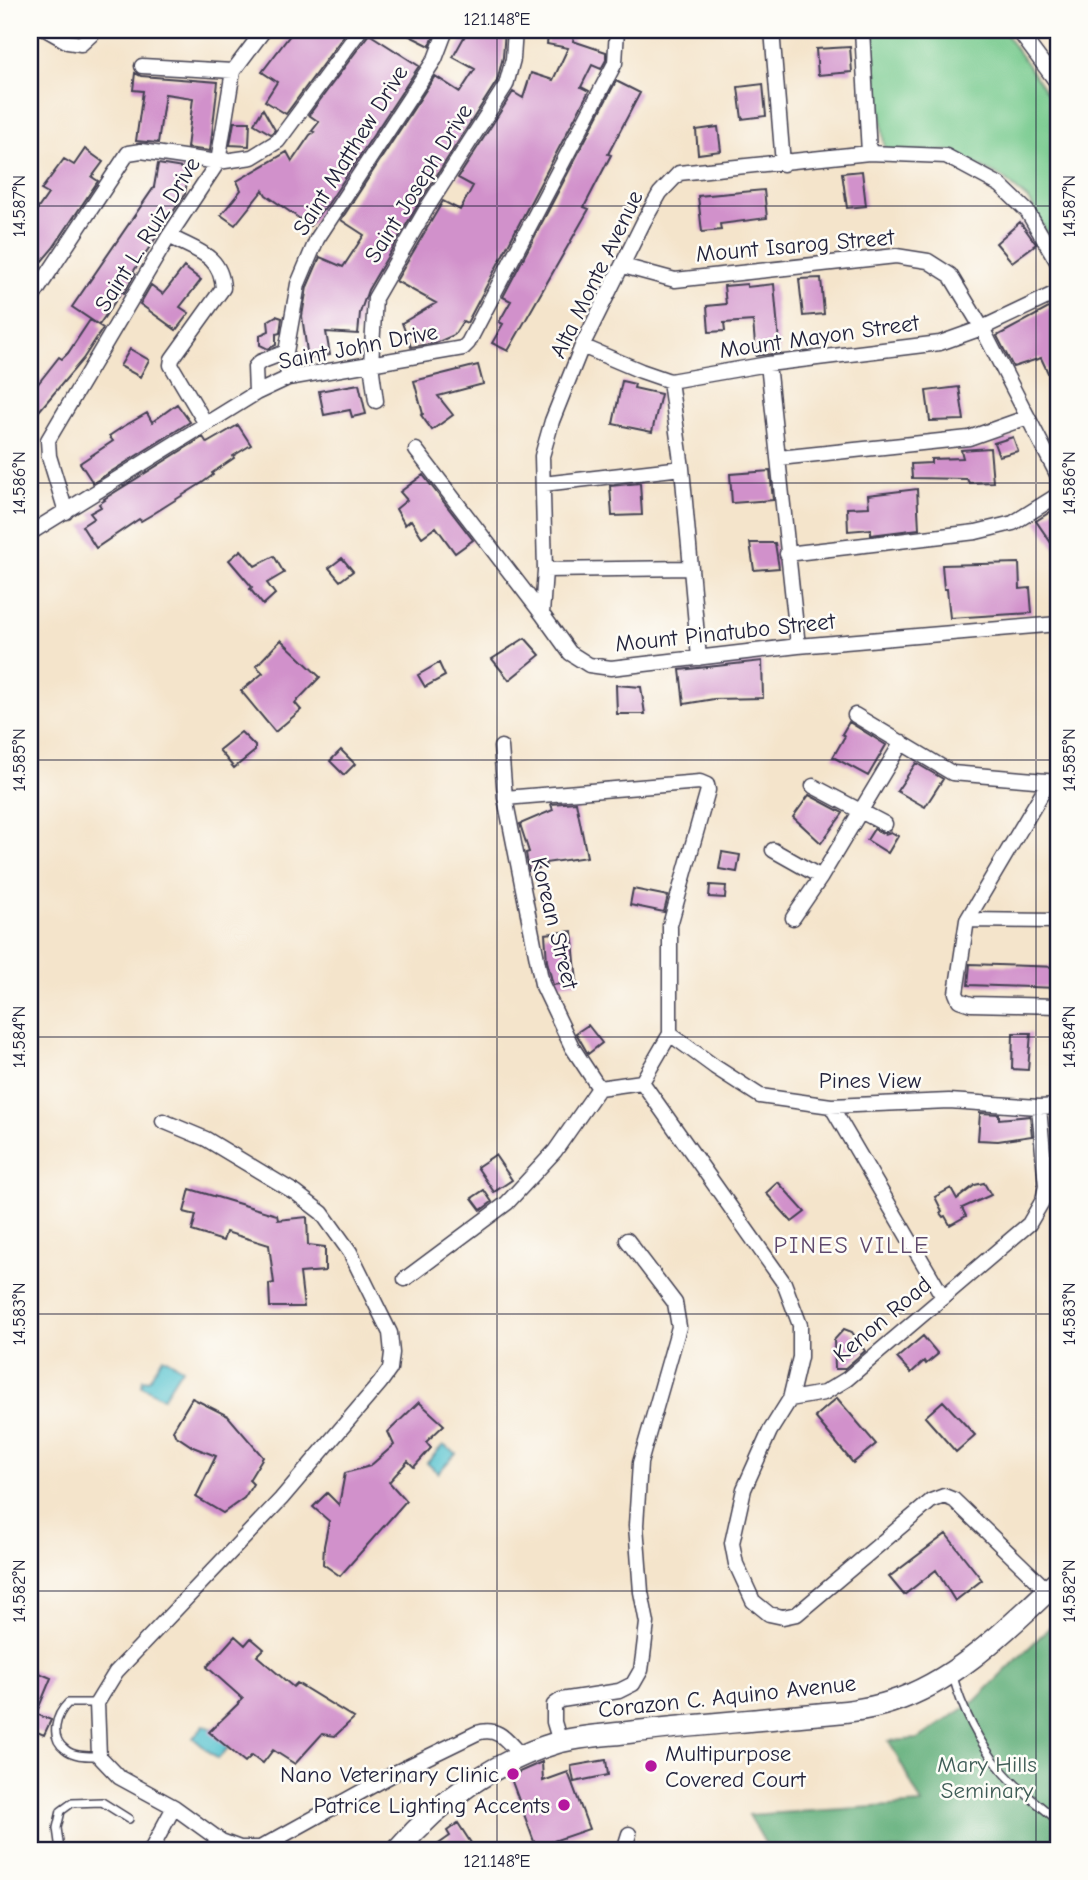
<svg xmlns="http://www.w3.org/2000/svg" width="1088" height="1880" font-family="'Comic Neue',sans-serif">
<rect width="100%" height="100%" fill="#fdfcf7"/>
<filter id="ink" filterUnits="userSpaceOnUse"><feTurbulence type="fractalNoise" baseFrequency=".0143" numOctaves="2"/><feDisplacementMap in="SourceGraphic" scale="14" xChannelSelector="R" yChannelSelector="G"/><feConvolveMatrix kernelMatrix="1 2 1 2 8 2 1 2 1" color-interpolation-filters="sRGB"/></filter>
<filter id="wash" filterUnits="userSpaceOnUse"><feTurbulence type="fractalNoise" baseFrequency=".00686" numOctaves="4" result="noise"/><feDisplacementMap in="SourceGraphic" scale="28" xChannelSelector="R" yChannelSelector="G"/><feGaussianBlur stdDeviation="1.57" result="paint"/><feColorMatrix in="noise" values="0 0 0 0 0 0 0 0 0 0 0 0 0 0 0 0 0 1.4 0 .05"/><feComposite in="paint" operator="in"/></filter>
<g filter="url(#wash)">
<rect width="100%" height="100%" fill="#f4e4cb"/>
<path fill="#74c98c" stroke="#4b7664" stroke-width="2" d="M871,30H1003L1058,109V255L1030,201L1003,178L950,151H885Z"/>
<path fill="#5fad78" stroke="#40685a" stroke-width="2" d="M1058,1619V1850H769L749,1815L922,1804L889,1741L918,1739L975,1701Z"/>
<path fill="#56c3cf" stroke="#3c7285" stroke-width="2" d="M163,1357L182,1368L163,1398L142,1386L143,1379L149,1380Z
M443,1445L456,1453L438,1473L427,1463Z
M204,1725L212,1729L228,1748L218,1759L193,1738Z"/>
<g id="blocks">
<path fill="#d191cb" d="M294,30H348L286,114L265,101L277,82L262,72Z
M398,30H436L430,46Z
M468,30H505L503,57L497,81L419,203L368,290L360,313L358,334L326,332L330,355L308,359L302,316L307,287L320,257L343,267L364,235L341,220L435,76L460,92L475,69L453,57Z
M549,30H575L573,41L606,52V60L601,69L592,65L581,87L589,91L467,323L463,321L454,335L436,343L411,347L402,323L436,303L396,281L443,201L460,210L473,186L458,178L513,92L523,98L531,73L553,80L568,48L547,44Z
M369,34L419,66L324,210L323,209L310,226L266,195L263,190L235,225L221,215L241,190L237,181L287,152L292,161L310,135L314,132L312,131L319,122L309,115Z
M850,47L852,72L818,75L816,49Z
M135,73L141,76L218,82L210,151L187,148L193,98L165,94L158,143L136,141L143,91L133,90Z
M616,81L640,93L608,154L611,155L584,207L589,209L508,351L492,343L503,324L499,322L511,301L503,297Z
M763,84L766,116L742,119L738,87Z
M263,109L275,130L271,134L254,124Z
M234,122H250L249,146L230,145Z
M718,127L721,151L698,154L696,130Z
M85,149L103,162L92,177L98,181L53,248L42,261L30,252V220L48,194L41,190L64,159L74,165Z
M158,164L189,169L185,194L133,272L135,274L124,293L122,291L99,325L72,307L154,187Z
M862,171L866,206L847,208L842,173Z
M764,190L767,218L720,224L721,230L702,232L698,196Z
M1020,222L1036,244L1012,262L996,243Z
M184,267L201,280L180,307L189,313L176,330L140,304L151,285L163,294Z
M821,278L824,314L803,316L799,279Z
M747,284V287L774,284L780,353L756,356L753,321L724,323L725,331L709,332L707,306L726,304L724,286Z
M1058,303V394L1041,358L1013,367L997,336Z
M276,316L282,318L280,333L276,334V345L268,349L260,345V335L269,331L268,321Z
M90,320L103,328L83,359L39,411L30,404V394L59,357L62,359L68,353Z
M130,349L149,360L140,377L120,366Z
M478,365L483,384L438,396L453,415L432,430L421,415L423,414L414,381Z
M622,381L635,384L634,388L661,394L652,432L613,424Z
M359,384L366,414L352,417L350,410L324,415L319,391Z
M959,387L964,420L930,421L926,391Z
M177,404L190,422L93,483L80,463L113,441L109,436L121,428L147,413L152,422Z
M238,425L251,445L233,456L234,458L212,473L213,475L202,483L153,514L141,521L139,519L96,548L82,526L94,518L90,513L101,507L99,504L105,500L104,499L203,437L207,443Z
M1013,437L1018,451L999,456L994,443Z
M990,448L993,482L969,483L967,479L912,478L911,464L931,463V459L963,458L961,450Z
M770,471L773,500L732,503L730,474Z
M423,475L473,540L455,553L436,527L422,537L411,520L405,525L396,509L407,500L400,492Z
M640,483L642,515L612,516L610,486Z
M917,489L919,529L871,535V529L848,531L847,508L869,507L868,495Z
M1058,507V553L1036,521Z
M750,543H775L779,568L754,570Z
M241,550L255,566L274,556L284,573L267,583L275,594L263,605L250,589L252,587L229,560Z
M342,558L353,571L340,581L329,568Z
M1019,563L1020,589L1030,588L1032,613L950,618L947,589H944L942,565Z
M525,638L540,655L509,680L492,659Z
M281,640L320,677L295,703L301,710L275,732L241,691L263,673L256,666Z
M762,661L763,698L714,699L684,704L680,670Z
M439,663L445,676L425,687L418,675Z
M616,685L641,687L645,714H617Z
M849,722L886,745L868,776L833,757L845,736L842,734Z
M241,732L255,746V751L234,768L219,750Z
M341,750L355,764L344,775L330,761Z
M916,763L943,779L925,807L897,791Z
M809,795L843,813L821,843L793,817Z
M576,802L587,857L545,863L546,866L529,871L526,853L529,852L520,824L553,810L551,804Z
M874,829L885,834L891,832L898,836L888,853L867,840Z
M722,852L740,855L737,872L719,869Z
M710,885L726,886L725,898L709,897Z
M633,889L668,896L664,912L630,905Z
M572,931L577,982L553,985L547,961L545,934Z
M970,964L1058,967V988L968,985Z
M588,1025L602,1043L588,1054L576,1033Z
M1013,1033H1031L1028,1070L1012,1069Z
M980,1113L999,1114V1119L1030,1116L1032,1136L998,1141L978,1140Z
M495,1155L512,1180L494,1192L477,1167Z
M778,1182L805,1212L792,1222L766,1193Z
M984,1183L991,1195L962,1208L966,1216L950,1225L945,1216L943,1217L940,1213L942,1211L935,1197L951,1188L957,1199L975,1185Z
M190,1189L277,1215L278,1220L307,1217L308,1245L325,1247V1271L300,1273L304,1307H270L269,1284L274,1283L269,1245L226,1232L223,1241L192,1231L196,1215L184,1212Z
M484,1190L492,1202L481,1210L472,1198Z
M844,1329L852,1332L865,1351L844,1369H835L834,1340Z
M923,1336L938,1354L926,1364L924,1361L911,1373L897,1358Z
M192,1398L228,1416L263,1457L249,1480L253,1484L244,1498L223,1513L196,1497L216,1456L193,1447L175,1435L173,1430Z
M837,1398L876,1444L853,1463L815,1417Z
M943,1401L975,1435L956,1452L925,1417Z
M419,1402L444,1425L426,1442L431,1448L414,1467L408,1461L389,1482L406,1501L340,1576L323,1564L324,1546L329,1521L313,1507L327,1493L339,1505L345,1473L370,1466L394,1445L388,1432Z
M946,1534L982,1580L955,1601L936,1570L904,1595L889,1577Z
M235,1636L245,1645L251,1638L264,1649L257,1656L293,1687L297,1683L354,1718L335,1736L322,1734L295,1764L273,1750L263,1763L252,1755L245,1762L209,1732L243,1699L207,1667Z
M30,1669L51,1678L36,1714L51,1720L44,1735L30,1729Z
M606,1760L608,1775L574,1782L571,1766Z
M542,1762L543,1781L568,1772L589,1829L536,1847L510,1776Z
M458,1823L471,1843L459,1850H430L450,1836L447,1831Z"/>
</g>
</g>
<g filter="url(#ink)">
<use href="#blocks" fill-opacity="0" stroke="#423f51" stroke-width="2"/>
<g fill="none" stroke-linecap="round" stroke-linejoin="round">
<defs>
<path id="lane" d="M953,1676C961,1707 980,1745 1001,1769C1017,1789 1040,1805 1058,1821
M97,1703H68C56,1715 49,1737 65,1749C74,1757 88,1756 99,1756
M60,1850L57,1828L61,1811L72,1803L102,1802L129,1819"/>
<path id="street" d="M47,30L68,42L81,44L92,34L93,30
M772,30L783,164
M862,30L869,153
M1018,30L1058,84
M142,66L233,71
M169,236C196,251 221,254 223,288L172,359L171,365L206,424
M623,266L675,280L896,256L928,261L950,275L982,328L1058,476
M30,301L128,153L141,151L218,162L252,157L278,141L360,30
M582,346L641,371L670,381L768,364L940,343L982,328L1058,292
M768,364L798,646
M288,378L286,352L298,284L317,239L435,59L446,30
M670,381L682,468L699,658
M256,393L255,367L260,362L286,352
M376,401L371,364L375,298L427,208L506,85L513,59L515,30
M416,450L542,614L570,653L589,665L611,668L798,646L1058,624
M779,458L969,438L1028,417
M543,484L682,468
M66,512L49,456L48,440L169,236L218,162L233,71L264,30
M30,533L256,393L288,378L463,348L468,343L615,63L617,30
M787,554L976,532L1013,523L1058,495
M545,570L690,568
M542,614L545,570L542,456L552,421L582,346L644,221L660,193L679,173L869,153L946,156L1000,185L1027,211L1058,263
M855,715L952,773L1058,782
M501,747L505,798L542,984L572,1047L599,1088
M1048,783L967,920L956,993L959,1000L971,1004L1058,1006
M813,786L885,824
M505,798L700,782L707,785L708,790L670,925V1034L715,1067L760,1096L831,1106L949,1101L1039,1107L1058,1106
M773,850L821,877
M793,918L821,877L902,742
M967,920L1058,921
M642,1082L784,1283L800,1325V1357L790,1399L770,1431L744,1489L732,1543L736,1564L753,1601L769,1614L783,1617L797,1614L931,1501L944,1496L954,1500L1048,1591
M642,1082L670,1034
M599,1088L642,1082
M831,1106L943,1297
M163,1121L206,1139L296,1193L322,1213L350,1252L390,1333L392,1353L390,1369L380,1383L281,1499L116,1672L97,1703L99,1756L119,1777L174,1807L221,1841L240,1848H260L397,1772L477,1733C499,1726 507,1741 521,1756
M405,1279L507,1203L555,1151L599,1088
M790,1399L824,1393L847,1379L1029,1224L1043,1200L1046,1186L1039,1107
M560,1742L554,1722V1705L561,1700L619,1691L633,1684L641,1670L643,1656L647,1623L641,1592L636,1525L640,1463L679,1327L675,1303L627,1240
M151,1850L174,1807
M624,1850L629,1834"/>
<path id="primary" d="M398,1850C440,1800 495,1761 559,1742C582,1736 608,1735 632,1732C684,1726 735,1722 786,1717C821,1713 858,1713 891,1702C957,1681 1009,1627 1058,1581"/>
</defs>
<use href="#lane" stroke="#423f51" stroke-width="10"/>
<use href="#street" stroke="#423f51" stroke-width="17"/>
<use href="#primary" stroke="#423f51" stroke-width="24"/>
<use href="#lane" stroke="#fff" stroke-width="7"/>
<use href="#street" stroke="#fff" stroke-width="14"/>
<use href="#primary" stroke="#fff" stroke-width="21"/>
</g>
</g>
<path fill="none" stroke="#22223b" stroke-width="2" stroke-opacity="0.45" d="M497,30V1850M1036,30V1850M30,206H1058M30,483H1058M30,760H1058M30,1037H1058M30,1314H1058M30,1591H1058"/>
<g fill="#b5179e" stroke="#fdfcf7" stroke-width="2.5">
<circle cx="651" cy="1766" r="7"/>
<circle cx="513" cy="1774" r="7"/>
<circle cx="564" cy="1805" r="7"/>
</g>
<g text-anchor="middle" stroke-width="5" stroke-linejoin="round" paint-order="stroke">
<g font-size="23" fill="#22223b" stroke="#fdfcf7">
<text transform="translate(350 150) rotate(-58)" y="8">Saint Matthew Drive</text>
<text transform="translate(418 183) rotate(-58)" y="8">Saint Joseph Drive</text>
<text transform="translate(147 234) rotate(-58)" y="8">Saint L. Ruiz Drive</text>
<text transform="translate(795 245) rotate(-5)" y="8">Mount Isarog Street</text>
<text transform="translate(596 274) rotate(-64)" y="8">Alta Monte Avenue</text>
<text transform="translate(819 336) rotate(-8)" y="8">Mount Mayon Street</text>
<text transform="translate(358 346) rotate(-11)" y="8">Saint John Drive</text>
<text transform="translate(725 632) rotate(-6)" y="8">Mount Pinatubo Street</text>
<text transform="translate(555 923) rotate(76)" y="8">Korean Street</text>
<text x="870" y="1088">Pines View</text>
<text transform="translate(882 1319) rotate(-40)" y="8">Kenon Road</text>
<text transform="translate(727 1696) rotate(-6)" y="8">Corazon C. Aquino Avenue</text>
</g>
<g font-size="23" fill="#22223b" stroke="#fdfcf7" text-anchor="end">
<text x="665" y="1761" text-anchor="start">Multipurpose<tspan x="665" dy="26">Covered Court</tspan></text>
<text x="499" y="1782">Nano Veterinary Clinic</text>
<text x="550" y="1813">Patrice Lighting Accents</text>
</g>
<g font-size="23" fill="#3f5c57" stroke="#fdfcf7">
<text x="987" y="1772">Mary Hills<tspan x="987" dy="26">Seminary</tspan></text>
</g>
<g font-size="24" letter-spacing="2" fill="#5f496d" stroke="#fdfcf7">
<text x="852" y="1253">PINES VILLE</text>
</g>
</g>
<rect width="1088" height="1880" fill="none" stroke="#fdfcf7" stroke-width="77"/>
<rect x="38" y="38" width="1012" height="1804" fill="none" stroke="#22223b" stroke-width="2.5"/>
<g font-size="18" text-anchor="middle" fill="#22223b">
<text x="497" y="25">121.148°E</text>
<text transform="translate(19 206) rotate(-90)" y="6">14.587°N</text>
<text transform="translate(1069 206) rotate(-90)" y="6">14.587°N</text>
<text transform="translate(19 483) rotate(-90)" y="6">14.586°N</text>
<text transform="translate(1069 483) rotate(-90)" y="6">14.586°N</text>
<text transform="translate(19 760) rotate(-90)" y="6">14.585°N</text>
<text transform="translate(1069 760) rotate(-90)" y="6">14.585°N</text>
<text transform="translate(19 1037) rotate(-90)" y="6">14.584°N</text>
<text transform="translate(1069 1037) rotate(-90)" y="6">14.584°N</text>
<text transform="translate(19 1314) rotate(-90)" y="6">14.583°N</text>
<text transform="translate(1069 1314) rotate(-90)" y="6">14.583°N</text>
<text transform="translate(19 1591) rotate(-90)" y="6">14.582°N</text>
<text transform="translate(1069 1591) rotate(-90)" y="6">14.582°N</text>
<text x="497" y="1867">121.148°E</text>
</g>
</svg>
